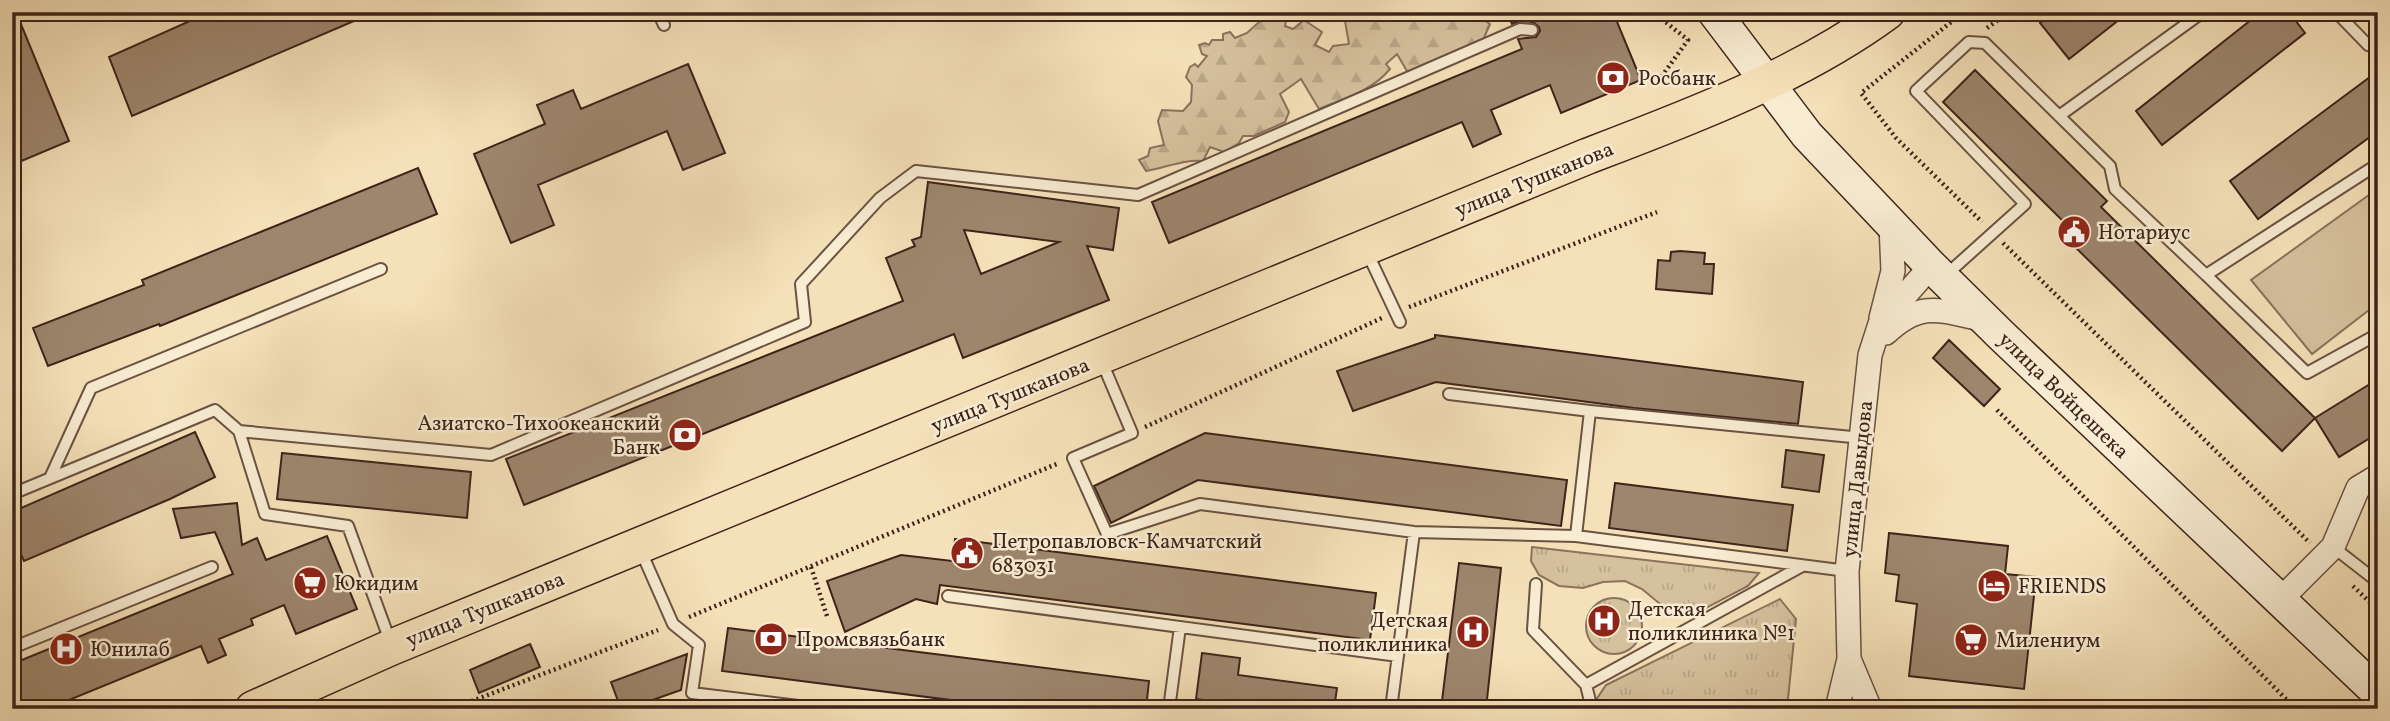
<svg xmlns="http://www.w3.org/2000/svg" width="2390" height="721" font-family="Vollkorn,serif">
<defs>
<pattern id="grass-tufts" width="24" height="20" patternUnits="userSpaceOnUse" patternTransform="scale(1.75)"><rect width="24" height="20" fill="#d6c19e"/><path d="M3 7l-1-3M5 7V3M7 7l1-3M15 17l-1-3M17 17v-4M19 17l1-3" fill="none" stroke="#b9a688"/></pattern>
<pattern id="forest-firs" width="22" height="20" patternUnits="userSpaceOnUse" patternTransform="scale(1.75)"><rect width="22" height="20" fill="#d6c19e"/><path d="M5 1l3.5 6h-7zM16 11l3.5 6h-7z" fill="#b9a688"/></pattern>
</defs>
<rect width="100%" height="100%" fill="#f5e1b9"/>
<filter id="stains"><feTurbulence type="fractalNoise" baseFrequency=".00286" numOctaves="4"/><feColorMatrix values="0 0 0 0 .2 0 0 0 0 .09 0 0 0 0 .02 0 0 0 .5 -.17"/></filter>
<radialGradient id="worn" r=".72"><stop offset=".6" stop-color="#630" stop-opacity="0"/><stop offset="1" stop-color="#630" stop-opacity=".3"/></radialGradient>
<path fill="url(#grass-tufts)" stroke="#8a725c" stroke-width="2" d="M1532,547L1759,573L1748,586L1689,617L1660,604L1642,589L1625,581L1603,582L1583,588L1559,586L1539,575L1531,561Z
M1586 626a28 28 0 1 1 56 0a28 28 0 1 1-56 0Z
M1780,599L1796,619L1787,709H1612L1596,700L1606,685Z"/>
<path fill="url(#forest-firs)" stroke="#8a725c" stroke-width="2" d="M1270,12H1288L1285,26L1293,29L1304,20L1322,32L1315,45L1329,52L1333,46L1349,44L1345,21L1330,17L1329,12H1463L1472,16H1478L1490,24L1483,40L1414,72L1407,71L1397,54L1386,64L1390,69C1372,91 1345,98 1319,109L1301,79L1280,94L1289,112L1285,122L1254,136H1243L1239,143L1224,152L1210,147L1203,161C1184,159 1165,168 1146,171L1139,160L1148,156L1150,148L1164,145L1158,121L1162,110L1183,111L1191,102L1192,85L1186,77L1190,67L1195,64L1198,67L1207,56L1202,54L1199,45L1205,43L1209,45L1212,40H1223V34L1230,32L1235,38L1247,33Z"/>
<path fill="#d6c19e" stroke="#8a725c" stroke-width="2" d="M2373,192L2378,198V303L2312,354L2251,280Z"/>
<path fill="#9d866d" stroke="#3d231a" stroke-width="2" fill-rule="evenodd" d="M12,12H16L69,141L12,165Z
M210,12H375L132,116L109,57Z
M1507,12H1613L1641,80L1561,113L1550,85L1491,110L1501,134L1473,147L1462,122L1169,243L1152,202L1522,49L1518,39L1536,37L1540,31L1539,27L1533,22L1520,21L1512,24Z
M2054,12H2129L2069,59L2040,23Z
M2261,12H2289L2305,33L2162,145L2136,111Z
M688,64L725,153L683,170L667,131L538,185L554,225L511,243L474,154L545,124L537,105L573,90L581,109Z
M1975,70L2107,201L2101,207L2315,418L2282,451L2066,238L2073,231L1943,102Z
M2378,71V131L2258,219L2230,181Z
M418,168L437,214L160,326L159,324L48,366L33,328L144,285L142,280Z
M928,182L1119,208L1113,250L1087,246L1109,300L963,358L954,334L524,505L506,459L903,301L886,258L915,246L912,240L921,237ZM964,230L1059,242L981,274Z
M1680,251L1705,253L1704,264H1714L1712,294L1656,289L1658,260L1670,261L1671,252Z
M1435,335L1803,382L1798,424L1634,408L1436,382L1353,411L1337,371L1435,338Z
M1949,340L2000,389L1984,406L1933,358Z
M2378,379V433L2339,457L2315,418Z
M195,432L215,477L170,499L24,561L12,535V512Z
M1205,433L1567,480L1561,526L1198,480L1111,523L1094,486Z
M1786,450L1824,455L1819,492L1782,487Z
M282,453L471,472L467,518L277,499Z
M1615,483L1793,505L1787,551L1609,528Z
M237,503L242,545L257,538L266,560L327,536L357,609L296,634L284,605L251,619L253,625L219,639L226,655L208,663L201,646L47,709H12V664L233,574L215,532L181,538L173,509Z
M1889,533L2008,546L2005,574L2036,577L2024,689L1909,676L1917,604L1896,601L1899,575L1885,573Z
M955,539L1376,593L1370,640L940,585L937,604L916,599L845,632L827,581L901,555L952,561Z
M1459,563L1501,568L1486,709H1441Z
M728,628L1149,681L1146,709H1021L722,671Z
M530,644L540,667L479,693L470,670Z
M1202,653L1240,658L1238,675L1337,688L1334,709H1224L1225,703L1196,699Z
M687,654L681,690L627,709H621L611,682Z"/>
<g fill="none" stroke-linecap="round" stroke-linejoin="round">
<defs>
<path id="service" d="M658,12L664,25
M2336,12L2368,45L2378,39
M2059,116L2203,12
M2378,164L2206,275L2307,373L2378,334
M1367,252L1400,322
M1946,275L2025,204L1916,91L1969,42L1985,43L2110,166L2115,189L2206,275
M1102,362L1132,433L1073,458L1107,534L1200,504L1414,532L1576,536L1847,571
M1449,394L1590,411L1862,438
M50,478L91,388L381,269
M12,494L215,410L239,431
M1576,536L1590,411
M2333,547L2378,582
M640,549L673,624L699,645L692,693L823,709
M1536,584L1533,630L1586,685
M948,596L1398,656
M390,641L348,526L265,514L239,431L491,455L805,322L801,284L880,198L916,171L1138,195L1520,29L1532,30
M12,648L212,567
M1169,709L1180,627
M1391,709L1414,532
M1592,709L1586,685L1802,566"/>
<path id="minor" d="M1881,318L1893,271L1891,225
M1886,333C1922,299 1941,311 1985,320
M2280,600L2333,547L2358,488L2378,476
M1837,709L1849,659
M1870,709L1849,659L1847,571L1870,355L1880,324L1931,266"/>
<path id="secondary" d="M1714,12L1807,135L1931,266L2001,335L2378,693"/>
<path id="primary" d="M253,709L392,647L1588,156C1688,118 1800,76 1887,12"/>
</defs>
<use href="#service" stroke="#6b5242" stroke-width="14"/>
<use href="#minor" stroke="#6b5242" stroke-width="26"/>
<use href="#secondary" stroke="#3d231a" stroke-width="35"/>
<use href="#primary" stroke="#3d231a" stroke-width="38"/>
<path stroke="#3d231a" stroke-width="4.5" stroke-dasharray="2 3.5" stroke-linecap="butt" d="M1653,12L1688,40L1659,80
M1964,12L1861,93L1896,138L1982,222
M1987,28L2009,12
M2003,243L2310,543
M1409,307L1657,212
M1997,410L2296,709
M1145,427L1382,318
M811,567L827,616
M2353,586L2378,610
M689,617L1059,463
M451,709L658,630"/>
<use href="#service" stroke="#f8ecd2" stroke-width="10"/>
<use href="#minor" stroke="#f8ecd2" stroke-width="23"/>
<use href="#secondary" stroke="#f8ecd2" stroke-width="32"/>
<use href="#primary" stroke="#f5e1b9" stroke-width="35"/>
</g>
<defs>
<symbol id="bank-disc" viewBox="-11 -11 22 22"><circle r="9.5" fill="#8f2418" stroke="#f8ecd2"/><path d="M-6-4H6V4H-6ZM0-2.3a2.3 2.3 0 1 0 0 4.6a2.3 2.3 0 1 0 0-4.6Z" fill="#fff"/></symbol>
<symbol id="civic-disc" viewBox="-11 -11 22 22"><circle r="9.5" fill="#8f2418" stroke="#f8ecd2"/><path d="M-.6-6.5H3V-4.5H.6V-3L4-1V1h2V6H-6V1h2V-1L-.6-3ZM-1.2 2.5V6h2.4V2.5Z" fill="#fff"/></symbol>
<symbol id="supermarket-disc" viewBox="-11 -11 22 22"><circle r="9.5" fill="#8f2418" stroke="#f8ecd2"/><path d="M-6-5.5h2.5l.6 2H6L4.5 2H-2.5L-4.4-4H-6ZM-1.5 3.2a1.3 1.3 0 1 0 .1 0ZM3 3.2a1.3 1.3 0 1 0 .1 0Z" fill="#fff"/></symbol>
<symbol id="hotel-disc" viewBox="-11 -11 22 22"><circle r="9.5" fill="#8f2418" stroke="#f8ecd2"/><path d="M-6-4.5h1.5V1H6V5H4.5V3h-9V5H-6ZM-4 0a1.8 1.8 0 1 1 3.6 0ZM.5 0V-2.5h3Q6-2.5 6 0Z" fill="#fff"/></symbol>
<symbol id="hospital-disc" viewBox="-11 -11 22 22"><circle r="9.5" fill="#8f2418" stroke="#f8ecd2"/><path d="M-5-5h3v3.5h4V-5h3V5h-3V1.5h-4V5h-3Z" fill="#fff"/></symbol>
</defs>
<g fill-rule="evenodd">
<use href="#bank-disc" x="1594" y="59" width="38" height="38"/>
<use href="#civic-disc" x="2055" y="213" width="38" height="38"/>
<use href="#bank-disc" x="666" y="416" width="38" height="38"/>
<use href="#civic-disc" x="948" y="534" width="38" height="38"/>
<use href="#supermarket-disc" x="291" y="564" width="38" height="38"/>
<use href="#hotel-disc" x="1975" y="567" width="38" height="38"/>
<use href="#hospital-disc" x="1585" y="602" width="38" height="38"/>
<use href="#hospital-disc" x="1454" y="613" width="38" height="38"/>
<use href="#bank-disc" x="752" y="620" width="38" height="38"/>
<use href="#supermarket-disc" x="1952" y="621" width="38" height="38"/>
<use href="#hospital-disc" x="47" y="630" width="38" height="38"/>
</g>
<g text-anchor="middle" stroke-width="5" stroke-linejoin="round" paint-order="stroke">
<g font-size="21" fill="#3d231a" stroke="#f8ecd2" text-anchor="start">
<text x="1638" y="85">Росбанк</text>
<text x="2098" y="239">Нотариус</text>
<text x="660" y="430" text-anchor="end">Азиатско-Тихоокеанский<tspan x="660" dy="24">Банк</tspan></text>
<text x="992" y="548">Петропавловск-Камчатский<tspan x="992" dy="24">683031</tspan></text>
<text x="334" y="590">Юкидим</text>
<text x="2018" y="593">FRIENDS</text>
<text x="1628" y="616">Детская<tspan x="1628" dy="24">поликлиника №1</tspan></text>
<text x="1448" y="627" text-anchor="end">Детская<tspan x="1448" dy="24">поликлиника</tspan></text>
<text x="796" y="646">Промсвязьбанк</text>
<text x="1996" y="647">Милениум</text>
<text x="90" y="656">Юнилаб</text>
</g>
<g font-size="21" fill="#3d231a" stroke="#f8ecd2">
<text transform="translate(1534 179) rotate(-22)" y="7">улица Тушканова</text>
<text transform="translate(1010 395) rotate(-22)" y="7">улица Тушканова</text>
<text transform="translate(2064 395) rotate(44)" y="7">улица Войцешека</text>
<text transform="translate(1857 479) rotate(-84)" y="7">улица Давыдова</text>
<text transform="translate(485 609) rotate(-22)" y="7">улица Тушканова</text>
</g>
</g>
<rect width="2390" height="721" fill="none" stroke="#f5e1b9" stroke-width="42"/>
<rect x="14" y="14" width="2362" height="693" fill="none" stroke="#3d231a" stroke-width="3.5"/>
<rect x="21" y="21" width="2348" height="679" fill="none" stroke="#3d231a" stroke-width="2"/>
<rect width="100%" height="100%" filter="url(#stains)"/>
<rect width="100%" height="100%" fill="url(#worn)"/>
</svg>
